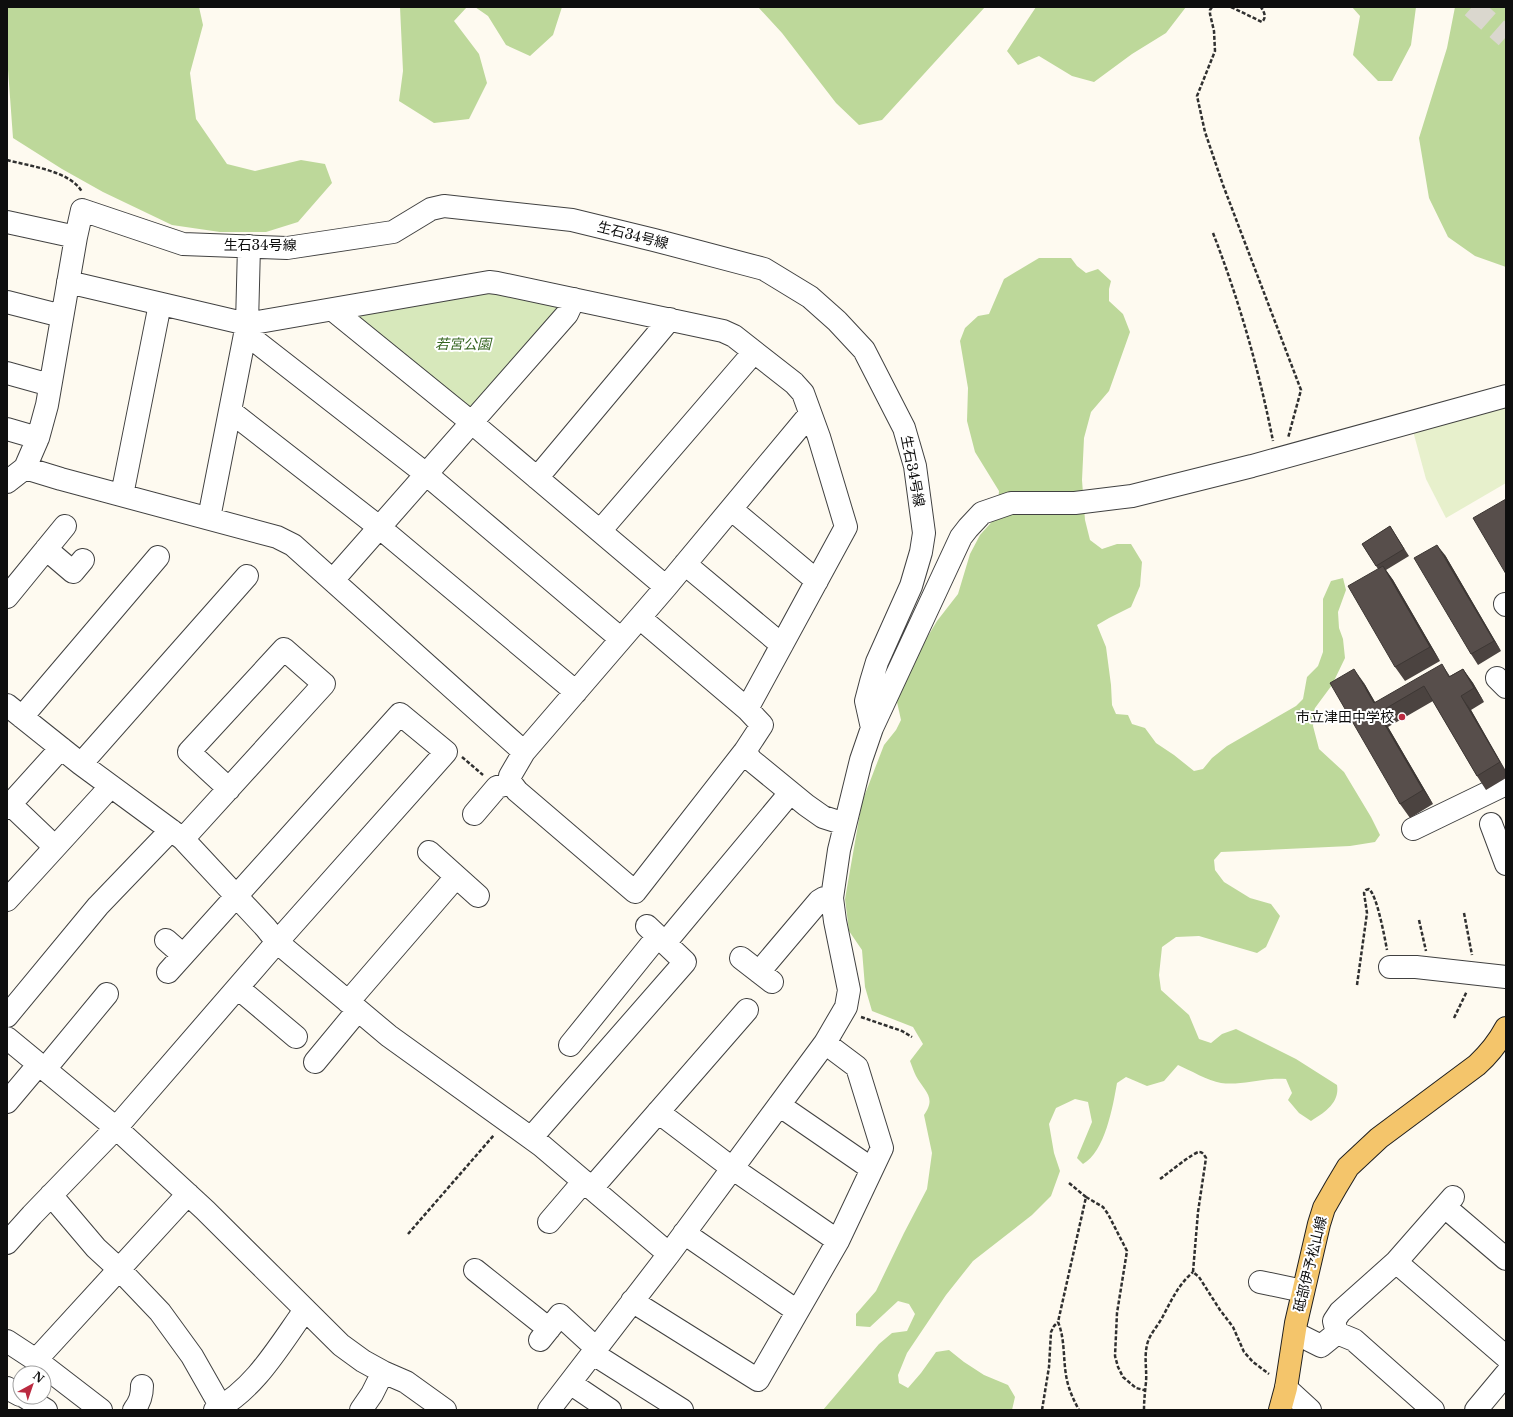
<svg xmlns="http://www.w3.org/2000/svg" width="1513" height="1417" font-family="'Libre Baskerville','Noto Sans JP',serif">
<rect width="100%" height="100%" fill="#fefaf0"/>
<path fill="#d7e8bb" d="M467,290L557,302L559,314L469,416L349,318L353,309Z"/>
<path fill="#bdd89a" d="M7,7H199L203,25L190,73L196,119L227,164L255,171L301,160L325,164L332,183L298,222L266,232H220L172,225L103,192L62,169L13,138L7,56Z
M400,7H467L454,21L479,54L487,83L469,119L434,123L399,101L403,71Z
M475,7H562L553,35L530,56L506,45L488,16Z
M758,7H985L882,120L859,125L836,103L782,33Z
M1036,7H1186L1166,33L1132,54L1094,82L1072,76L1039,56L1018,65L1007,51Z
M1352,7H1416L1411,45L1392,81H1378L1353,55L1360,16Z
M1455,7H1506V267L1475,256L1448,237L1429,198L1419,138L1447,48Z
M1039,258H1071L1077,266L1086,273L1098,269L1111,281L1109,289V301L1123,314L1130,332L1109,391L1091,412L1084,438L1082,480L1085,520L1090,540L1102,549L1117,544H1131L1142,562L1140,586L1131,607L1109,618L1097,625L1106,647L1111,685L1112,705L1116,714L1128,715L1132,724L1145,728L1156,743L1174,755L1194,771L1203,769L1212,758L1227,746L1296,706L1303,699L1307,677L1318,666L1323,652V599L1331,581L1343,578L1346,590L1338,612L1339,628L1343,639L1345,658L1332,685L1315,708L1313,726L1319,749L1344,772L1371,817L1380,835L1375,842L1350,846L1221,852L1214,860L1215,870L1224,882L1250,898L1271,904L1280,916L1266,947L1257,953L1199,936L1176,937L1162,947L1159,975L1161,990L1189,1015L1199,1039L1211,1043L1222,1034L1236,1029L1296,1059L1337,1085C1340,1103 1324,1113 1311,1121L1299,1113L1288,1100L1292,1093L1286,1079C1264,1077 1242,1086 1221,1083C1208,1081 1190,1070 1178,1065L1164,1081L1147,1086L1126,1077L1117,1083C1113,1106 1105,1152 1083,1164L1077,1158L1092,1122L1088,1102L1075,1099L1056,1108L1049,1124L1054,1153L1060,1171L1051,1196L1032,1215L973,1261L946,1295L907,1353L898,1375L899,1383L908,1388L921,1373L936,1352L949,1350L964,1362L984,1375L1008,1385L1015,1397L1012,1410H823L879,1344L892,1333L907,1331L915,1314L909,1304L898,1301L870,1327L856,1326V1314L876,1291L904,1233L927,1189L932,1153L924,1115C937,1097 924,1091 916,1076C914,1072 912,1066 910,1061L923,1044L913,1027L872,1011L865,987L862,950L849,931L845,899L862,802L884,745L896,730L901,720L897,702L910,666L937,621L958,594L970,554L980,535L997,516L999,491L975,452L967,421L968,388L960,341L965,328L978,316L989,314L1004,279Z"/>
<path fill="#e7f0cc" d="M1506,403V483L1446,518L1426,479L1413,431Z"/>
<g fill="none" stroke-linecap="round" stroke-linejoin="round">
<path stroke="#dad7ce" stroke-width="22" stroke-dasharray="22 11" stroke-linecap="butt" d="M1472,7L1506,37"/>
<defs>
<path id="minor" d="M7,222L76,237
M7,302L62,316
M333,310L471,422L666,587
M245,333L426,474L621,639
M7,373L50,385
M230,411L379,527L576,692
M7,429L38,438
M25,468L61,479L277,537L293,545L524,752L510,776L511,783L517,791L635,892L745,751L762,725L747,709L846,527L819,437L803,393L794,383L734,336L723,331L497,283L489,282L247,324L68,282
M537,478L670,319
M7,482L25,468L38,438L47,405L76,237L82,210L183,244L287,248L393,232L431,209L444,206L572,220L654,240L764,269L810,297L837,321L864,350L904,428L915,466L924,533L921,552L911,586L877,662L871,682L866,701L872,728
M122,495L160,304
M731,509L817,581
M209,518L247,324L249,246
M600,531L754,352
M46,549L73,572L83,560
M685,564L782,645
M333,580L567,314L574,299
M7,597L65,526
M1505,604L1506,605
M640,618L747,709
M1497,678L1506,687
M7,705L81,764L183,839L266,928L277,942L389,1036L542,1146L669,1254
M22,717L158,557
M745,751L751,760L806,805L823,817L845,824
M524,752L666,587L810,414
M81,764L247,576
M10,804L55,847
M7,808L61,748
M474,814L497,787L511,783
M1491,824L1506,864
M1413,829L1506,784
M183,839L324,684L284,649L189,752L229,789
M429,852L478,896
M7,900L111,786
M166,940L183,955
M665,943L790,793
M741,958L772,982
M1390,967H1416L1506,977
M759,972L819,901L824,898H832
M238,988L296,1037
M348,1002L456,877
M7,1016L98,906L171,830
M7,1038L116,1128L205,1210L341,1345L363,1361L383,1372L406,1382L445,1410
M570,1045L658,936
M315,1062L358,1010
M45,1069L107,994
M7,1102L39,1064
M779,1105L872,1169
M658,1112L732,1168L838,1241
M531,1138L685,962L647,926
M592,1188L747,1010
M51,1195L96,1248L119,1269L160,1312L192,1356L221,1407
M1445,1207L1506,1259
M549,1222L584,1181
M684,1233L797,1311
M7,1243L32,1215L116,1128L277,942L446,752L400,714L168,972
M1396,1262L1506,1357
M475,1270L549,1329
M1260,1282L1303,1291
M632,1301L758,1380L838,1241L882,1148L857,1067L825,1043
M1295,1333L1321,1346L1337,1333
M540,1340L560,1315L596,1348
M7,1341L36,1360L101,1410
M592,1353L682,1410
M36,1360L188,1194
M570,1383L610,1410
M7,1388L20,1395
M1286,1388L1310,1410
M25,1397L46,1410
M134,1410C140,1402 142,1396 142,1386
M215,1410C255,1389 279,1346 305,1310
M361,1410L372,1394L383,1372
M549,1410L669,1254L825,1043L846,1007L849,990L835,921L832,898L839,850L861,760L872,728L961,537L968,528L982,513L1011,503H1075L1132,496L1252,466L1506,396
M1433,1410L1354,1340L1337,1333L1334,1321L1340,1312L1396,1262L1453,1197
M1476,1410L1506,1374"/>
<path id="major" d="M1280,1410L1286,1388L1296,1323L1319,1224L1324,1208L1336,1187L1348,1167L1379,1138L1477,1065C1489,1054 1498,1043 1506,1028"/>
</defs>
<use href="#minor" stroke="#414141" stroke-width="24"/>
<use href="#major" stroke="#1f1f1f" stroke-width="24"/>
<path stroke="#303030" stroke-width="2.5" stroke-dasharray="4 2" stroke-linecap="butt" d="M1212,7L1210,10V14L1214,31L1215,51L1197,96L1205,132L1223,185L1301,390L1288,438
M1231,7L1262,22C1267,17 1264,12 1261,7
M7,160C29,166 71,171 82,192
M1213,233C1239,300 1259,370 1273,441
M462,757L483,775
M1464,913L1472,955
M1419,920L1426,951
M1357,985L1367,913L1364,893L1366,890L1369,889C1377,895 1385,939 1387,950
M861,1017L902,1031L912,1037
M1454,1018L1467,991
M1160,1179C1167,1174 1194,1152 1199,1152C1203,1152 1204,1155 1206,1158L1198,1212L1193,1272L1199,1277L1220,1310L1233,1327L1244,1352L1253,1362L1269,1374
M1069,1183L1086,1197L1058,1322C1065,1339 1063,1357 1066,1375C1068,1388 1073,1399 1079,1410
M1086,1197L1103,1207L1108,1214L1127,1251L1117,1313L1115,1356L1118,1367L1123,1377L1136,1388L1144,1390
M408,1234L494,1135
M1042,1410L1049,1367L1051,1332L1054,1326L1058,1322
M1144,1410C1144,1400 1145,1392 1146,1382C1147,1370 1144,1358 1147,1345C1149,1335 1157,1327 1162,1318C1171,1301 1178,1285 1193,1272"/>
<use href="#minor" stroke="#fff" stroke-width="22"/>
<use href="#major" stroke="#f4c56b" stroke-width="22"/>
</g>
<path fill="#4b4340" d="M1390,526L1409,556L1386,570L1393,580L1440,661L1405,681L1395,667L1378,569L1362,544Z
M1445,555L1501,651L1478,665L1471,654Z
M1463,669L1473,683L1484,702L1471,710L1506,771V778L1486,790L1477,776L1433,701L1388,727L1433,804L1410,818L1400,804L1364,683L1375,702L1450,676Z"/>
<path fill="#3d3734" d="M1437,545L1445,555L1501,651L1494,641Z
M1383,566L1393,580L1440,661L1430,647Z
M1442,664L1451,678L1449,677Z
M1354,669L1364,683L1380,711L1374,703Z
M1463,669L1473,683L1484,702L1474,688Z
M1461,696L1471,710L1506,772L1500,762Z
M1378,713L1388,727L1433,804L1423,790Z"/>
<path fill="#574e4b" stroke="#3d3734" d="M1506,499V574L1473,518Z
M1390,526L1404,549L1376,566L1362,544Z
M1437,545L1494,641L1471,654L1414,558Z
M1383,566L1430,647L1395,667L1348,586Z
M1442,664L1449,677L1463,669L1474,688L1461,696L1500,762L1477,776L1424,686L1378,713L1423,790L1400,804L1330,683L1354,669L1374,703Z"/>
<circle fill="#bb2a40" stroke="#fff" stroke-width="1.5" cx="1402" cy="717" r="4"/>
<g text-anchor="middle" stroke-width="4" stroke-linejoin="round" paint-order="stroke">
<g font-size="14" fill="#0e0e0e" stroke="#fff">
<text transform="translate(633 235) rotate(14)" y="5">生石34号線</text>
<text x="260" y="250">生石34号線</text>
<text transform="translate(913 471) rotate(79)" y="5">生石34号線</text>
<text transform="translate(1310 1264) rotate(-76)" y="5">砥部伊予松山線</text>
</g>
<g font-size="14" font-style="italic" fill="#356520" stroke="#fff">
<text x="463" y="349">若宮公園</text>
</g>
<g font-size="14" fill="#0e0e0e" stroke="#fff" text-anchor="end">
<text x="1394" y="722">市立津田中学校</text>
</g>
</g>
<rect width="1513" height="1417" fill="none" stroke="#0e0e0e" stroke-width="16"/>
<g transform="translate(32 1385) rotate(40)"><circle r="19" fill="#ffffff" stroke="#9f9f9f"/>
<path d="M0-3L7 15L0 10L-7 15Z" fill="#bb2a40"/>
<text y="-6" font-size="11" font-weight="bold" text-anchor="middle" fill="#0e0e0e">N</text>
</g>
</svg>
